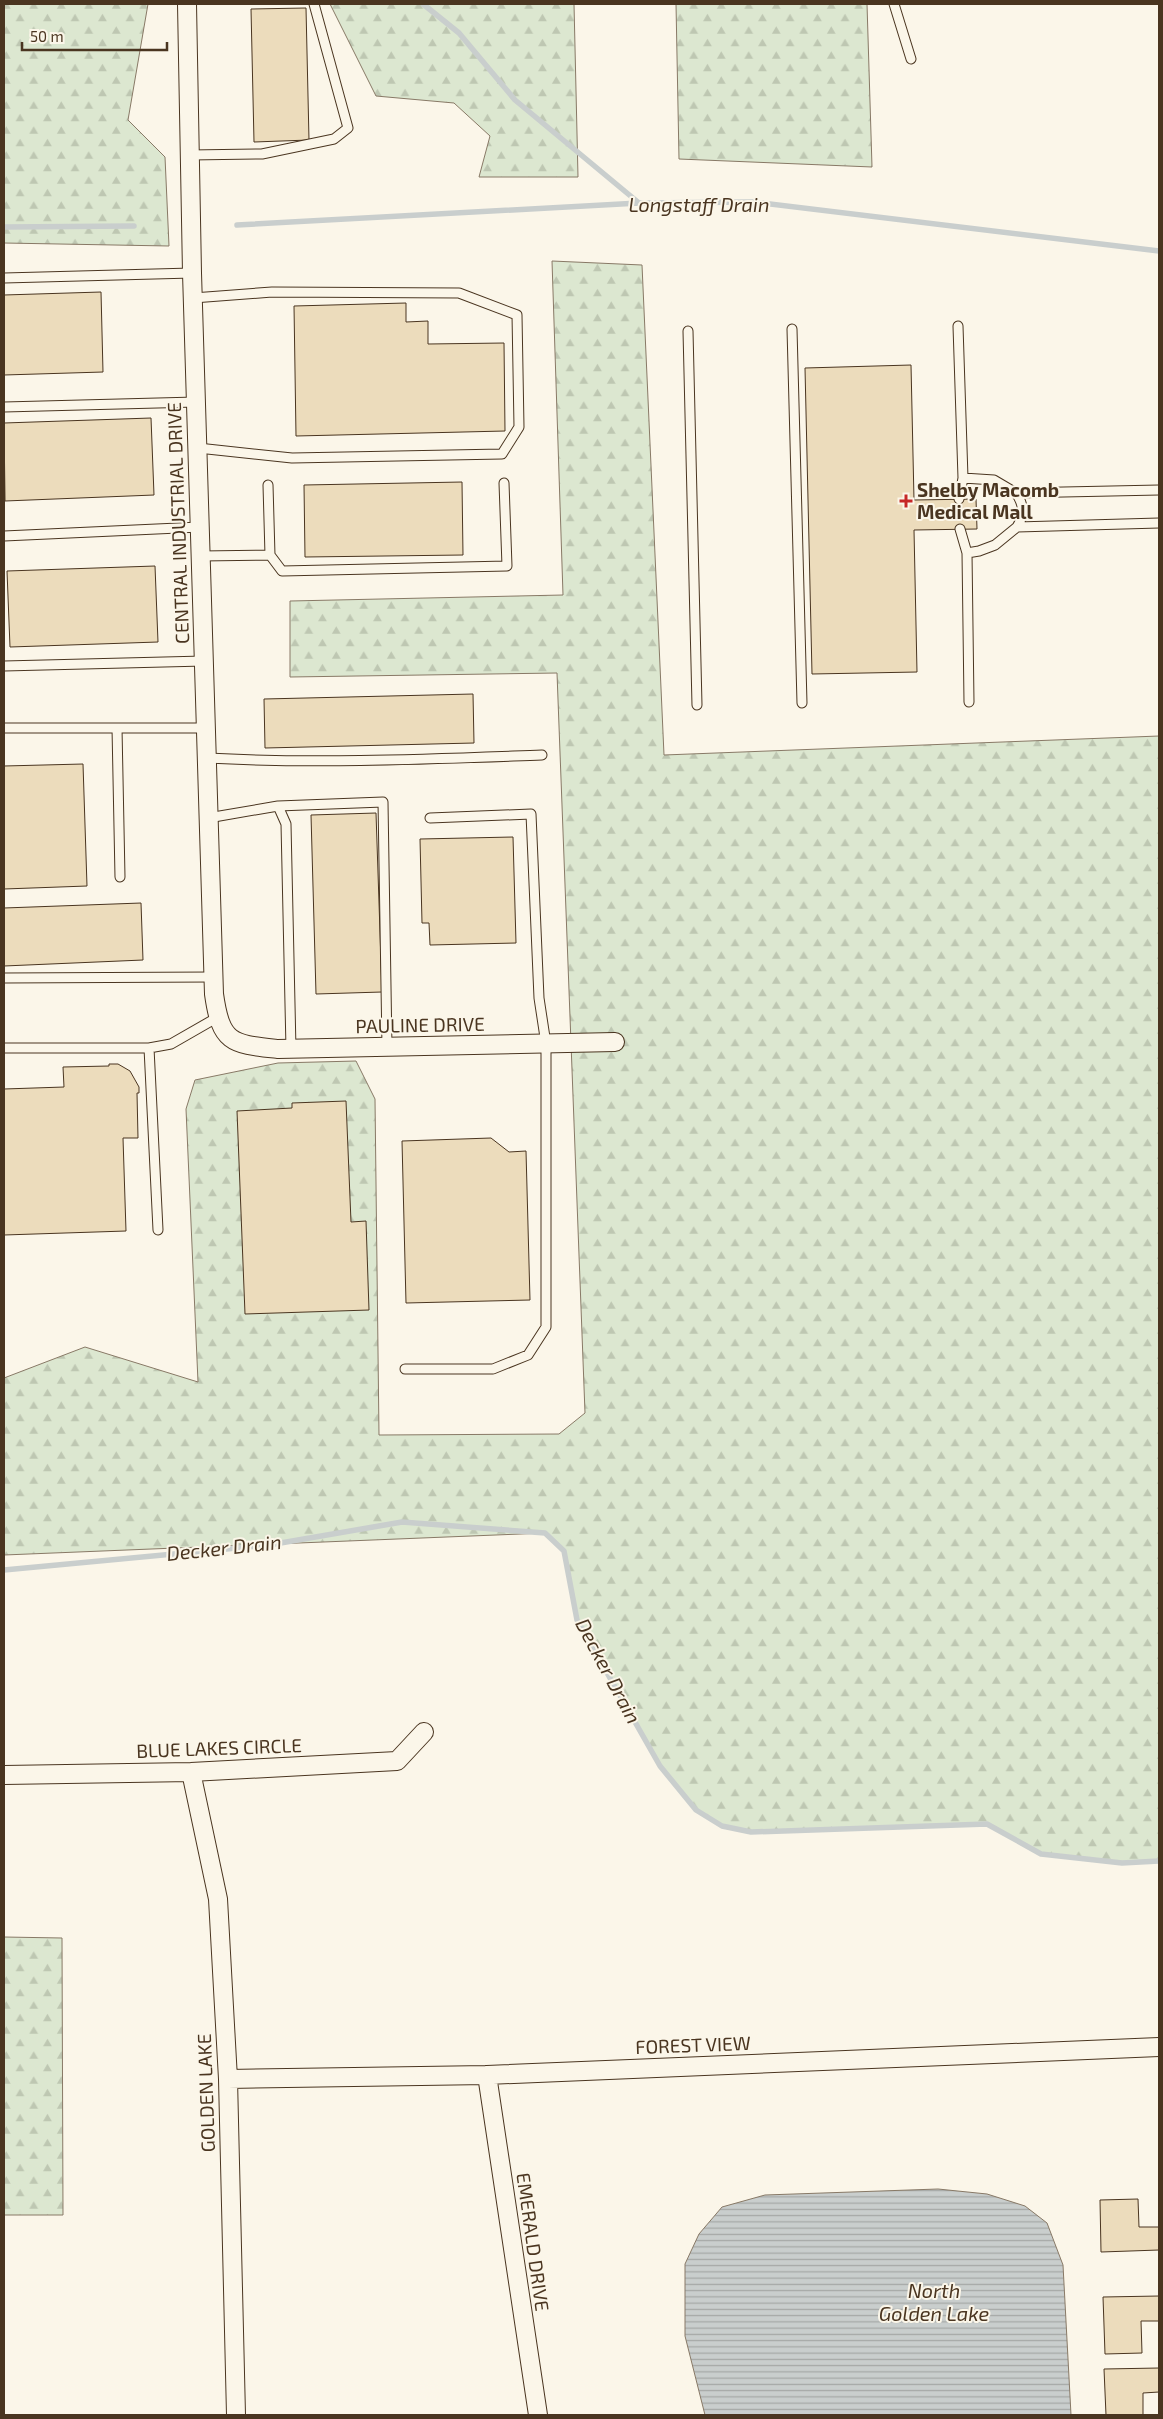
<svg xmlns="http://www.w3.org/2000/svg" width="1163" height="2419" font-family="'Exo 2',sans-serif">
<defs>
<pattern id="forest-firs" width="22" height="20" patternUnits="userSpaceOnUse" patternTransform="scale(1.25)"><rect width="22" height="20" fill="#dce7d0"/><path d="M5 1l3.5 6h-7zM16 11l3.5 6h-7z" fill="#bec7b2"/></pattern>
<pattern id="water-rules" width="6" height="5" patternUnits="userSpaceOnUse" patternTransform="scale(1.25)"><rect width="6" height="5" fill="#c9cecd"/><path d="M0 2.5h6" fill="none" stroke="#a5a8a6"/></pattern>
</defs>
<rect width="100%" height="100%" fill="#fbf6e9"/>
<path fill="url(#forest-firs)" stroke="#887966" d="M4,4H148L128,120L165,157L169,246L4,243Z
M330,4H574L578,177H479L490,136L454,103L376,96Z
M676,4H867L872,167L679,159Z
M552,261L642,265L664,755L1159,736V1861L1122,1863L1041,1854L986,1824L751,1832L722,1826L696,1810L660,1766L577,1620L564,1551L545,1533L4,1555V1378L85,1347L198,1382L186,1109L195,1080L278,1063L356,1061L375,1099L379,1435L559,1434L585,1413L557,673L290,677V601L563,595Z
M4,1937L62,1938L63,2215H4Z"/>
<path fill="url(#water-rules)" stroke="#887966" d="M938,2189L987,2194L1025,2206L1047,2223L1063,2265L1071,2415H705L685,2336V2264L699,2234L722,2207L765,2195Z"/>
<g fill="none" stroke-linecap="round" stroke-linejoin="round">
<path stroke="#c9cecd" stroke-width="5.5" d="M423,4L459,33L515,100L639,203
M237,225L639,203L753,202L1159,251
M4,227L134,226
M4,1570L269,1545L402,1522L545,1533L564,1551L577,1620L660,1766L696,1810L722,1826L751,1832L987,1824L1041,1854L1122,1863L1159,1861"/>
</g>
<path fill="#ecdcbc" stroke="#4a3520" d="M306,8L309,140L254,142L251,9Z
M101,292L103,372L4,375V295Z
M406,303V322L428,321V344L504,343L505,431L296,436L294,306Z
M911,365L914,500L976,499L977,529L914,530L917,672L812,674L805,368Z
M151,418L154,495L5,501L4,423Z
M462,482L463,555L305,557L304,485Z
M155,566L158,642L10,647L7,571Z
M473,694L474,743L265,748L264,699Z
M83,764L87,886L4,889V766Z
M376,813L382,992L316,994L311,815Z
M513,837L516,943L430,945L429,923H422L420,839Z
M141,903L143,960L4,966V908Z
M109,1064H118L130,1071L139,1087V1093H137L138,1138H123L126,1231L4,1235V1089L64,1087L63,1067L109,1066Z
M346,1101L351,1222L366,1221L369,1310L245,1314L237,1111L292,1108V1103Z
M491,1138L509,1152L526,1151L530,1300L406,1303L402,1141Z
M1138,2199L1139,2227H1159V2250L1101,2252L1100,2200Z
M1159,2296V2321H1141L1142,2353L1105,2354L1103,2297Z
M1159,2368V2392L1143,2393V2415H1106L1104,2369Z"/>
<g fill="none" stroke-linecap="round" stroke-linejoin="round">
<defs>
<path id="service" d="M894,4L911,59
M190,155L262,154L334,139L348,128L314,4
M4,278L192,273
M193,298L272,292L459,293L517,315L519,427L502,454L292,458L198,448
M958,326L963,478L959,499
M792,329L802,703
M688,331L697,705
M4,407L196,402
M963,478L994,480L1016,493L1159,490
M1016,493C1024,505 1025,514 1017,527
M960,529L967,553L969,702
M4,536L200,527
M967,553L979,551L995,545L1017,527L1159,523
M270,555L282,571L507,566L504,483
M201,556L270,555L268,485
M4,666L204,661
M4,728H206
M117,728L120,877
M207,758C319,764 430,759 542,755
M278,806L383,802L387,1047
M208,818L278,806L286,824L291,1049
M4,978L213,977
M4,1048H149L171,1044L218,1017
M149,1048L158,1230
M405,1369H493L528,1355L546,1327V1044L539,998L531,814L430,818"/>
<path id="minor" d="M187,4L192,273L214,994C221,1044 232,1044 278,1049L615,1042
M191,1772L218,1899L228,2079L236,2415
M4,1775L191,1772L397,1761L424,1732
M487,2075L538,2415
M228,2079L487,2075L1159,2047"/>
</defs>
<use href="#service" stroke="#4a3520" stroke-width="11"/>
<use href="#minor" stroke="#4a3520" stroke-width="20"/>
<use href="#service" stroke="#fbf6e9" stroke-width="9"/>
<use href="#minor" stroke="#fbf6e9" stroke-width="18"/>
</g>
<path fill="#c62828" stroke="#fbf6e9" stroke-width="2" d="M903.5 493.5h5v5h5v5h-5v5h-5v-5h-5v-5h5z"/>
<g text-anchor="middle" stroke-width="4" stroke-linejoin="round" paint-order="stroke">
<g font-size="19" font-weight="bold" fill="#4a3520" stroke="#fbf6e9" text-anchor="start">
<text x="917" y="497">Shelby Macomb<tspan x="917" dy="22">Medical Mall</tspan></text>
</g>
<g font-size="19" fill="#4a3520" stroke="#fbf6e9">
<text transform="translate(178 523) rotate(-92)" y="7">CENTRAL INDUSTRIAL DRIVE</text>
<text transform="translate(420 1025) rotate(-1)" y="7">PAULINE DRIVE</text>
<text transform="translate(219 1748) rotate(-2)" y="7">BLUE LAKES CIRCLE</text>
<text transform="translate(693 2045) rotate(-2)" y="7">FOREST VIEW</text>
<text transform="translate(206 2093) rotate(-92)" y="7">GOLDEN LAKE</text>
<text transform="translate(533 2242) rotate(82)" y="7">EMERALD DRIVE</text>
</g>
<g font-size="20" font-style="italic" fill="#4a3520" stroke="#fbf6e9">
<text x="699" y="212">Longstaff Drain</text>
<text transform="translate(224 1548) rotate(-6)" y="7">Decker Drain</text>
<text transform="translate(608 1671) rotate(62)" y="7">Decker Drain</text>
<text x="934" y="2298">North<tspan x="934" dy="23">Golden Lake</tspan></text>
</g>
</g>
<rect width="1163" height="2419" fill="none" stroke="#4a3520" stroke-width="10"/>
<path d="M22 42v8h145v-8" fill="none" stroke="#4a3520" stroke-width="2.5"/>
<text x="30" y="42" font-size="15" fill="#4a3520" stroke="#fbf6e9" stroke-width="4" paint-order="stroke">50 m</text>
</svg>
